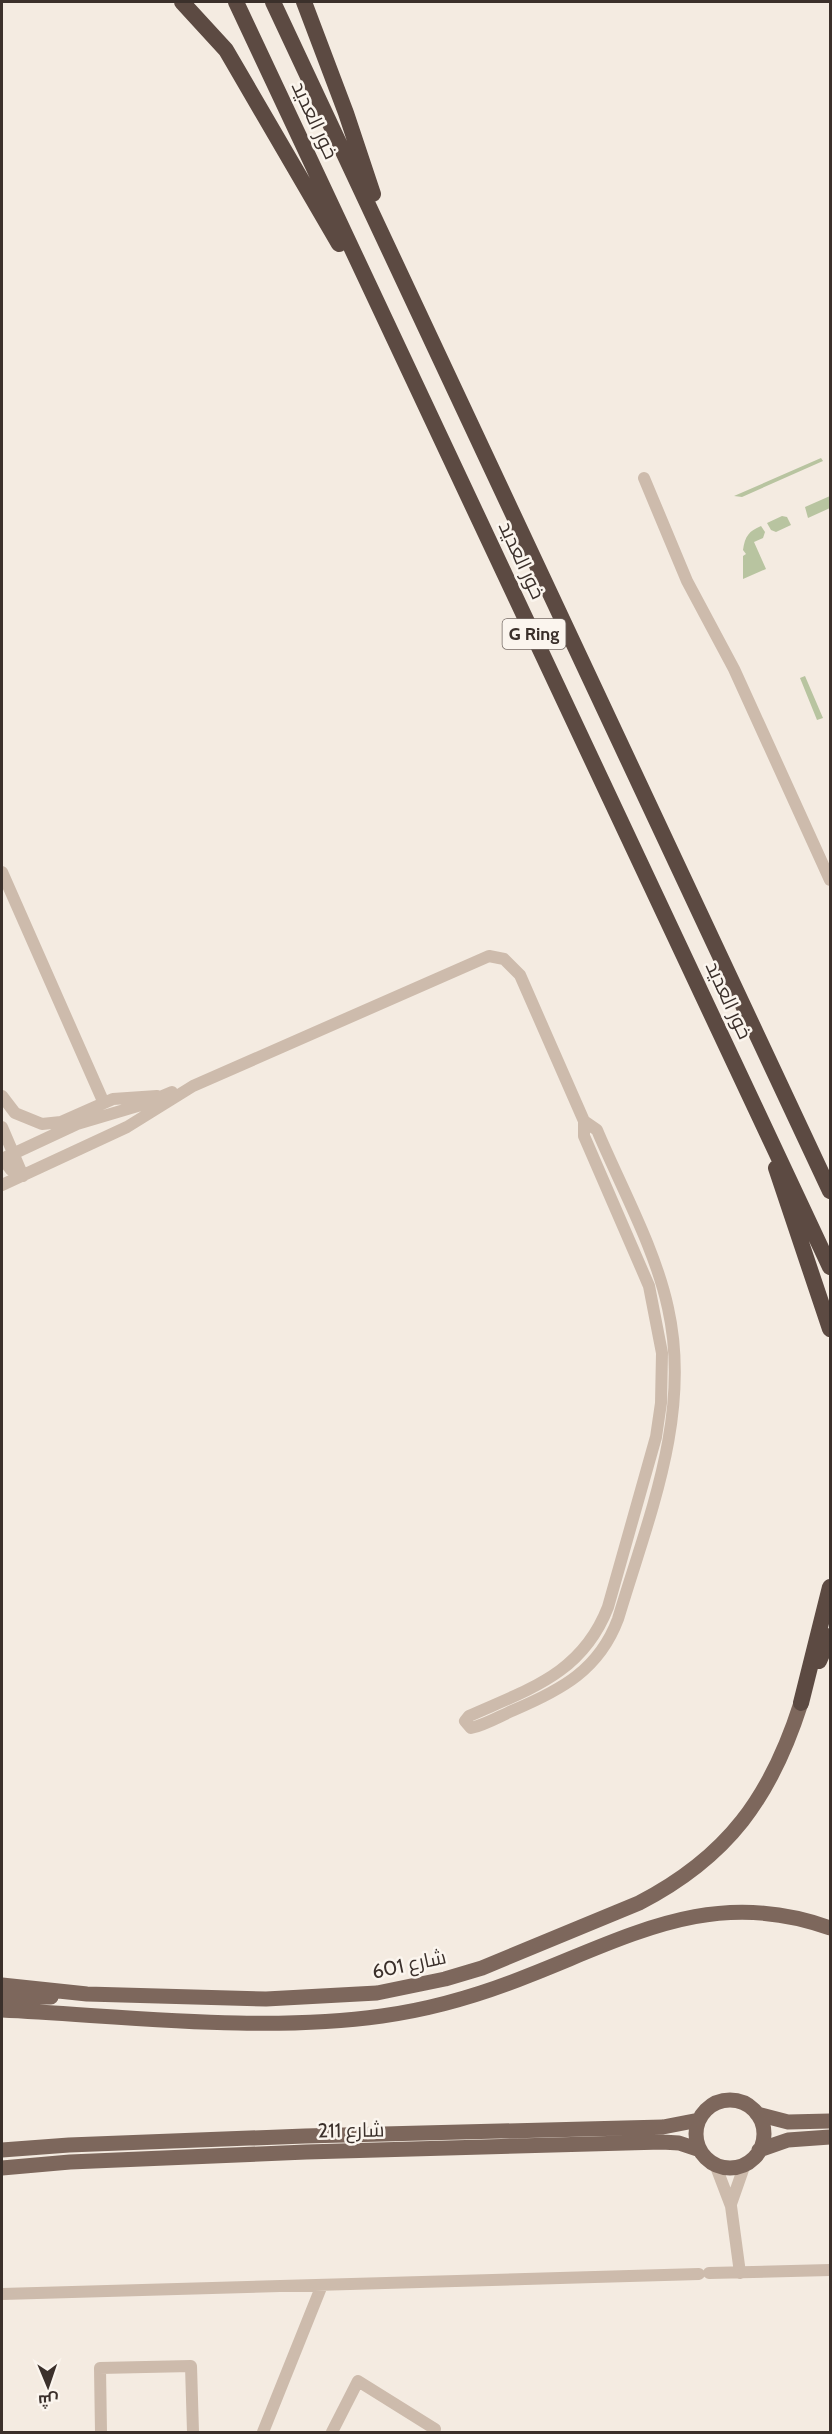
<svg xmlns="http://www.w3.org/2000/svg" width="832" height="2434" font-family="Cabin,Cairo,sans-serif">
<rect width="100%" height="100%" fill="#f4ebe1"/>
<path fill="#b8c4a0" d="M821,458L823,461L742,497L734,496Z
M830,496V508L808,518L805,507Z
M782,516L787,517L791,525L776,532L771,530L767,523Z
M761,526L765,532L763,538L754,542L766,569L743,579V556L746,554L743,550C745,536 749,531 761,526Z
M805,676L823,718L817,720L800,678Z"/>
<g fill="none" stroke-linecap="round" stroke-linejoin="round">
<path stroke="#cdbbac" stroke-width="12" d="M644,478L687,581L734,669L830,880
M2,872L103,1101
M2,1096L15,1113L42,1124L61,1122L113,1099L157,1096
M584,1121L597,1130C621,1187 655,1248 668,1308C692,1415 648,1518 618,1619C599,1670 561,1690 514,1710C500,1716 485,1725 471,1728L465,1721L469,1716C529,1689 582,1674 608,1607L656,1437L661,1403L662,1353L649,1286L584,1136Z
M2,1127L23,1176
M2,1158L11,1170L23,1176
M2,1159L77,1124L141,1105L172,1092
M2,1185L127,1127L193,1086L489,956L504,959L520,975L584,1121
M715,2164L731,2206L740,2273
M731,2204L745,2164
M709,2273L830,2270
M2,2294L699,2274
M101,2432L100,2368L191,2366L193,2432
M263,2432L322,2285
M332,2432L358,2381L435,2429L433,2432"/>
<path stroke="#7d675c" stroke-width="15" d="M2,1985L87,1994L266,1999L377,1993L445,1979L482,1968L639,1903C728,1857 771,1797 801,1703
M2,1997H51
M2,2010C125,2016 260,2033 382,2016C433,2009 483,1994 530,1975C634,1934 716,1887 830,1928
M696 2134a34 34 0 1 1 68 0a34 34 0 1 1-68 0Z
M757,2114L788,2122L830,2121
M2,2150L69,2145L305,2136L663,2127L699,2120
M759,2150L788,2140L830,2137
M2,2168L70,2162L306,2152L662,2142L679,2143L700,2150"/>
<path stroke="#5c4a42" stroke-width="16" d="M182,2L226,50L339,244
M236,2L830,1267
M273,2L830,1191
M304,2L346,113L373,194
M776,1168L830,1329
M819,1661L830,1636
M801,1703L830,1587"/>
</g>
<g text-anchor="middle" stroke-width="5" stroke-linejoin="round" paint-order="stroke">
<rect fill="#fbf5ee" stroke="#756b66" stroke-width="1.5" x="502.5" y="619" width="63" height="30" rx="4.5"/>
<g font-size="18" font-weight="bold" fill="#3b302b">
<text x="534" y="640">G Ring</text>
</g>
<g font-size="20" fill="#3b302b" stroke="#fbf5ee">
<text transform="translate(315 120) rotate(65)" y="7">خور العديد</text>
<text transform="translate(522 560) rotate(65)" y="7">خور العديد</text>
<text transform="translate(729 1000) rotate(65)" y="7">خور العديد</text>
<text transform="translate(409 1964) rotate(-12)" y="7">شارع 601</text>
<text transform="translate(351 2130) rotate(-1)" y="7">شارع 211</text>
</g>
</g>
<rect width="832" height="2434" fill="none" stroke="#3b302b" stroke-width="6"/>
<g transform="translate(48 2386) rotate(178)" stroke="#fbf5ee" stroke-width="4.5" paint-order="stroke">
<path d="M0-4.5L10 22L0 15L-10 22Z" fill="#3b302b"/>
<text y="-9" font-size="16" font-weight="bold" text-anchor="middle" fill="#3b302b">ش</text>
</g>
</svg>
